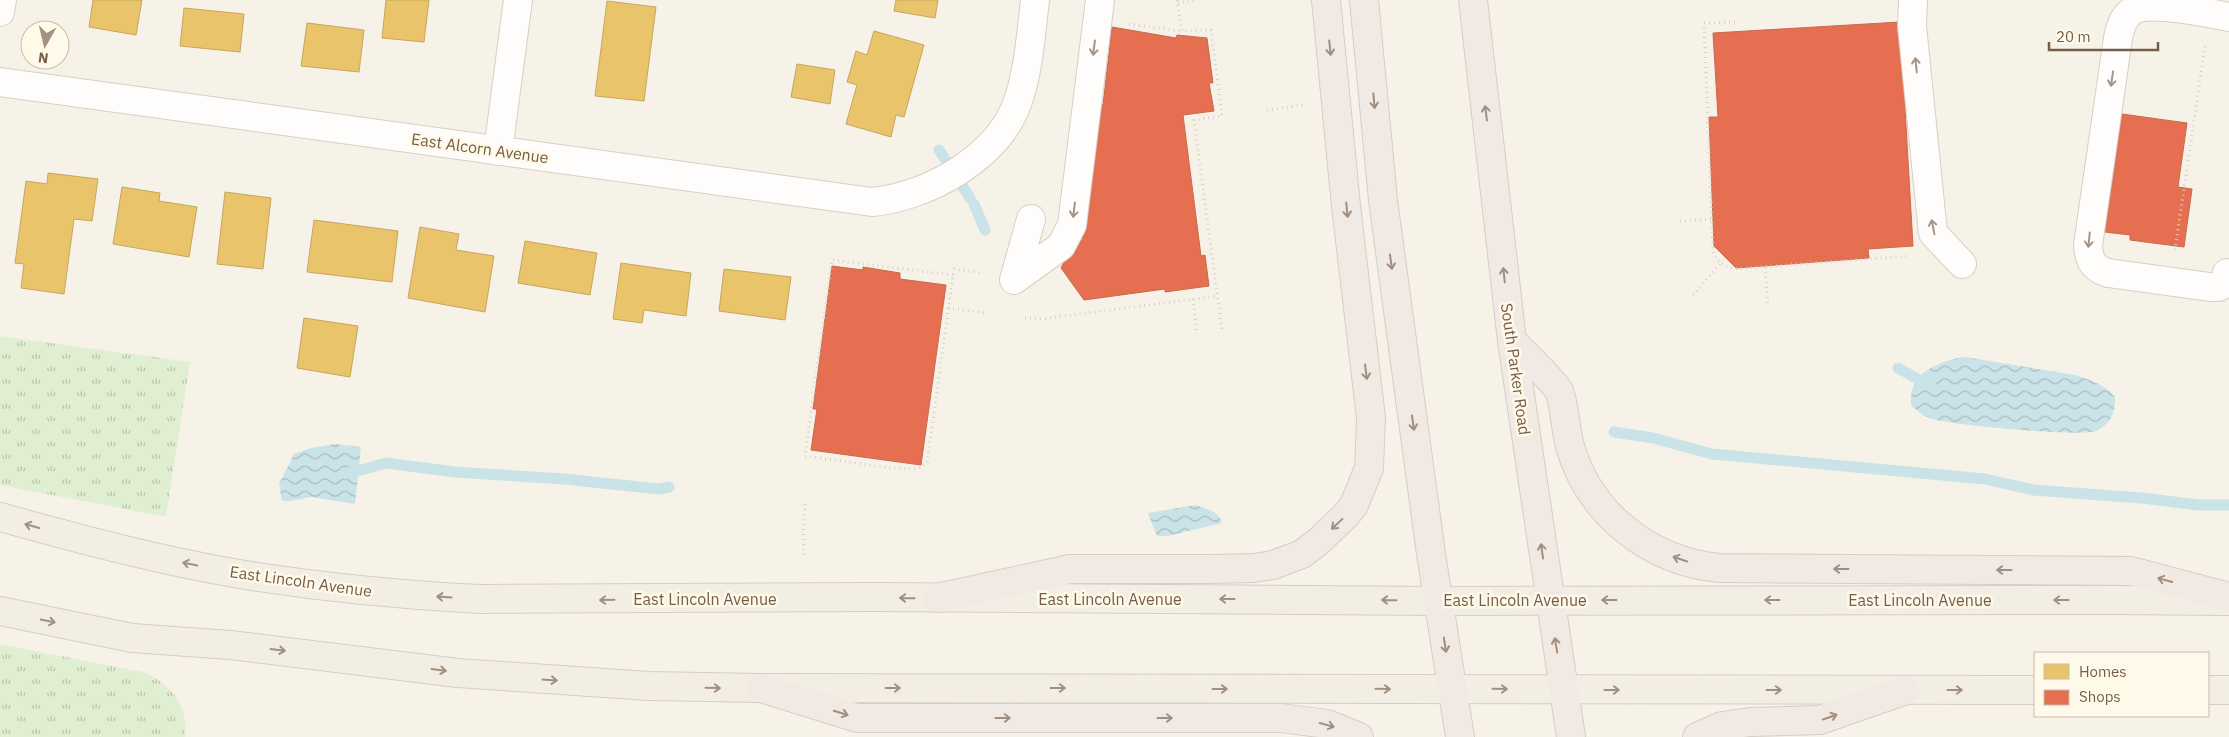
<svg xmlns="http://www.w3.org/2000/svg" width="2229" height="737" font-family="'IBM Plex Sans',sans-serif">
<defs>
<pattern id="grass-tufts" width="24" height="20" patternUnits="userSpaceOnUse" patternTransform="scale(1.25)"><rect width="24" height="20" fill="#e0efd2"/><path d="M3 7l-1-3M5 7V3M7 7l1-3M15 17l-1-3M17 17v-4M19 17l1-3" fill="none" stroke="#bac5ac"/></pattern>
<pattern id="water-waves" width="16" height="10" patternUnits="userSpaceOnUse" patternTransform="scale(1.25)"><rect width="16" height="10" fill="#cae3e8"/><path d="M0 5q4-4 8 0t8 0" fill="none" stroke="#a9bbbe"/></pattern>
</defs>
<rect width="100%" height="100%" fill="#f7f2e8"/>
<path fill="url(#grass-tufts)" d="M0,336L190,362L166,517L0,485Z
M0,644L142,672C170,682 189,706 185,737H0Z"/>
<path fill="url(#water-waves)" d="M1965,357L2075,375C2090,380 2104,384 2115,397C2116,412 2111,424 2096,431C2082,437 1955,425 1936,420C1925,417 1919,413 1911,405C1911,398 1911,391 1914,385C1921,368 1948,359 1965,357Z
M335,444L361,447L355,504L311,497L291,501H282L279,484L294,454L311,448Z
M1196,505C1207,509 1219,511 1222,523L1168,536H1157L1148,513Z"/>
<path fill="#e9c46a" stroke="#c7a560" d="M93,0H142L136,35L89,27Z
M386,0H429L424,42L382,38Z
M896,0H938L935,18L894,11Z
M607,1L656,7L644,101L595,96Z
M184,8L244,14L240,52L180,46Z
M307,23L364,30L359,72L301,66Z
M874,31L924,45L904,117L896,115L891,137L846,124L857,85L847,82L856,51L867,55Z
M797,64L835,70L830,104L791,97Z
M48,173L98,179L92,221L74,219L64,294L21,288L24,264L15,263L26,181L47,184Z
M122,187L160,193L159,201L197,207L189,257L113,244Z
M225,192L271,198L263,269L217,264Z
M314,220L398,231L392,282L307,272Z
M420,227L459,234L456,250L494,256L485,312L408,298Z
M525,241L597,253L590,295L518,283Z
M621,263L691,273L686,316L644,310L642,323L613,319Z
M724,269L791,277L785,320L719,311Z
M304,318L358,326L350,377L297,368Z"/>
<path fill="#e76f51" stroke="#c56a4e" d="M1900,22L1913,246L1868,249L1869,258L1736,268L1714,246L1709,117H1718L1713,33Z
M1112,27L1176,38L1177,35L1207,38L1213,83H1209L1214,111L1183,115L1201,256L1205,255L1209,286L1165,292V289L1084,300L1061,268L1076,239L1082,241L1093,161L1096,104L1103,105Z
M2122,114L2187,123L2178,187L2192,189L2184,247L2130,240V235L2105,232Z
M832,266L863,270V267L900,273V279L946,285L921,465L811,450L817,409H813Z"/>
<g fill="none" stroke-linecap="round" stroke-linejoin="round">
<path stroke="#cae3e8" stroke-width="11" d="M939,150L970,198
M974,204L985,230
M1898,368L1931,386
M1614,432L1653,438L1712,454L1985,479L2033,490L2142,498L2198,505H2229
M344,473H351L386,463L455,472L564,479L659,489L669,487"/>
<defs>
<path id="minor" d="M1913,0L1912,26L1933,233L1962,264
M0,12L2,0
M0,82L872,202C928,197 999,157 1018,101C1029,69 1031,33 1035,0
M498,151L518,0
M2227,273L2224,284L2218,287H2210L2108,273C2093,268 2089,261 2088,245L2118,38C2120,28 2123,17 2132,11C2150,0 2207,13 2229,17
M1014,280L1061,246L1072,225L1100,0
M1014,280L1031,219"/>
<path id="major" d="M0,517C79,539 158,560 239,574C319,587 400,595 480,599L875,597L1438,601L2110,600L2228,601
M0,611L132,638L230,645L458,673L649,686L761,688L2035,690
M2208,690H2229"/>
<path id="highway" d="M1364,0L1383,200L1431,554L1460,737
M1473,0L1512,341L1571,737
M1512,341C1525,354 1549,376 1559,391C1564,400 1566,434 1570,446C1589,514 1651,562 1720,568L2131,571L2229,597
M937,598L1070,569H1211L1254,568L1273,565L1302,554L1319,541L1346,515L1354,505L1369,468L1371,418L1346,206L1326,0
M761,688L857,718H1281L1327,724L1359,737
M1697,737L1722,726L1750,722L1820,720L1906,690"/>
</defs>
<use href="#minor" stroke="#d6cfc5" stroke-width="30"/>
<use href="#major" stroke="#d6cdc4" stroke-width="30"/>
<use href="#highway" stroke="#d6cdc4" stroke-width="30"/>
<path stroke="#d8d0c9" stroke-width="3" stroke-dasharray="1 4" stroke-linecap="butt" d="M1177,0L1182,31L1211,30L1222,116L1194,120L1222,330
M1178,3L1198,0
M1735,22L1704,23L1713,251C1717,262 1723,265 1734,269L1910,256
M1129,24L1182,31
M1267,110L1304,105
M1680,221L1712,219
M2175,250L2205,46
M1765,267L1768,307
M953,275L832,260L805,456L890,468L918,469L927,463L954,269L983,273
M1693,295L1721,263
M1193,299L1197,334
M948,308L986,313
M1025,318L1042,319L1217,296
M804,555L803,532L805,504"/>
<use href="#minor" stroke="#fefdfc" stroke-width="28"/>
<use href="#major" stroke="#f3eee4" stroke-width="28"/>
<use href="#highway" stroke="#f1e9e3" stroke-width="28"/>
</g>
<defs><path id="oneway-shaft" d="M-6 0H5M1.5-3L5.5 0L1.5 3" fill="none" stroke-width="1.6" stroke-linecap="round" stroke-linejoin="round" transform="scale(1.25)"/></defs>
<g stroke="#a69586">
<use href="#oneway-shaft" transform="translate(1094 48) rotate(97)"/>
<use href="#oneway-shaft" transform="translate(1916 65) rotate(-96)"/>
<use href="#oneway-shaft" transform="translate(2112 79) rotate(98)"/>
<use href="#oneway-shaft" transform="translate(1074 210) rotate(97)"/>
<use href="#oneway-shaft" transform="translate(1933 227) rotate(-101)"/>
<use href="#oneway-shaft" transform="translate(2089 240) rotate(96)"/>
</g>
<g stroke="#a28e7e">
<use href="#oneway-shaft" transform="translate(1330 48) rotate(84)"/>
<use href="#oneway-shaft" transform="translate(1374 101) rotate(85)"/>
<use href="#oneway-shaft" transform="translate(1486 113) rotate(-97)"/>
<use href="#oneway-shaft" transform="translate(1347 210) rotate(84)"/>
<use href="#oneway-shaft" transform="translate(1391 262) rotate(82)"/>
<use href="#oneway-shaft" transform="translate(1504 275) rotate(-96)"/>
<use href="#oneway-shaft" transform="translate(1366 372) rotate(83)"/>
<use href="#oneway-shaft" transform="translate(1413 423) rotate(82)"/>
<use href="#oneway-shaft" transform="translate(1337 524) rotate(137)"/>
<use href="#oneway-shaft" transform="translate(1542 551) rotate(-98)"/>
<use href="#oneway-shaft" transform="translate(1680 559) rotate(-161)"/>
<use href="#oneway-shaft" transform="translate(1841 569) rotate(-180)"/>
<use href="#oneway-shaft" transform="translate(2004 570) rotate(-180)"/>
<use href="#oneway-shaft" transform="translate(2165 580) rotate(-165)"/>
<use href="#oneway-shaft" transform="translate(1445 645) rotate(81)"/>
<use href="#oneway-shaft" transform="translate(1556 645) rotate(-99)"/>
<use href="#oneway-shaft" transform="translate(841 713) rotate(17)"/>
<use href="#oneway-shaft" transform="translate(1830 717) rotate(-19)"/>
<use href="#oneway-shaft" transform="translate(1003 718)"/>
<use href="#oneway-shaft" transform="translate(1165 718)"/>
<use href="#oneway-shaft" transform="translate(1327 725) rotate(15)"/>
</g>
<g stroke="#a2907e">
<use href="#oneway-shaft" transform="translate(32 526) rotate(-164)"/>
<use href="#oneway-shaft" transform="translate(190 564) rotate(-169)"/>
<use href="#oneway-shaft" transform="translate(444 597) rotate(-176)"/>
<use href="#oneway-shaft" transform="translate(907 598) rotate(-179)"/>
<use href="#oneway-shaft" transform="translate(1227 599) rotate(-180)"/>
<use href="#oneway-shaft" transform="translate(607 600) rotate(179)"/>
<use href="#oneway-shaft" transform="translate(1389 600) rotate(-179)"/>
<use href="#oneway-shaft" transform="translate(1609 600) rotate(180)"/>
<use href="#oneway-shaft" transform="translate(1772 600) rotate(180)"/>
<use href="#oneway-shaft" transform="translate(2061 600) rotate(180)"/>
<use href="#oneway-shaft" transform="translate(48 621) rotate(12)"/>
<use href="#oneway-shaft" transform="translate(278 650) rotate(7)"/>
<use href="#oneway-shaft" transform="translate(439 670) rotate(7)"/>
<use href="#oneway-shaft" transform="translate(550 680) rotate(4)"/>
<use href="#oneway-shaft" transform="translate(713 688) rotate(1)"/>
<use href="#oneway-shaft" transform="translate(893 688)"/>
<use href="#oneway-shaft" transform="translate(1058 688)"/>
<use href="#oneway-shaft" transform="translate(1220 689)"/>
<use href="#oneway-shaft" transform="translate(1383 689) rotate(1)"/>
<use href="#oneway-shaft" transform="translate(1500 689) rotate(1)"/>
<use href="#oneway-shaft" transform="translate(1612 690)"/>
<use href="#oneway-shaft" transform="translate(1774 690)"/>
<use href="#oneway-shaft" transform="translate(1955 690)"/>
</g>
<g text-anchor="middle" stroke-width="5" stroke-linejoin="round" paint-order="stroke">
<g font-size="16" fill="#775d47" stroke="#fff9ea">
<text transform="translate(480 148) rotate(8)" y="6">East Alcorn Avenue</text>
<text transform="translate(1516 369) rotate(82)" y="6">South Parker Road</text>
<text transform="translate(301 581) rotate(8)" y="6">East Lincoln Avenue</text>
<text x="705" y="605">East Lincoln Avenue</text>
<text x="1110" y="605">East Lincoln Avenue</text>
<text x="1515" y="606">East Lincoln Avenue</text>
<text x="1920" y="606">East Lincoln Avenue</text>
</g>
</g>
<rect x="2034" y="652" width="175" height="65" fill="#fff9ea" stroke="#c9bba9"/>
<rect x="2044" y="664" width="25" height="15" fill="#e9c46a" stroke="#c9bba9"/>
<text x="2079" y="677" font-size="15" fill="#775d47">Homes</text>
<rect x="2044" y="690" width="25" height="15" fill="#e76f51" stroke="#c9bba9"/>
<text x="2079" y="702" font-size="15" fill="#775d47">Shops</text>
<g transform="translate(45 45) rotate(188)"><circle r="24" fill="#fff9ea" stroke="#c9bba9"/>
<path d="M0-4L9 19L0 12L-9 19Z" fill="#a4917f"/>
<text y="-8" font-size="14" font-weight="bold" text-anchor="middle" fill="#775d47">N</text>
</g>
<path d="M2049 42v8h109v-8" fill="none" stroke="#775d47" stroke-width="2.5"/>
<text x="2056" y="42" font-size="15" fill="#775d47" stroke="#fff9ea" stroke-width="4" paint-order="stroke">20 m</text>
</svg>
